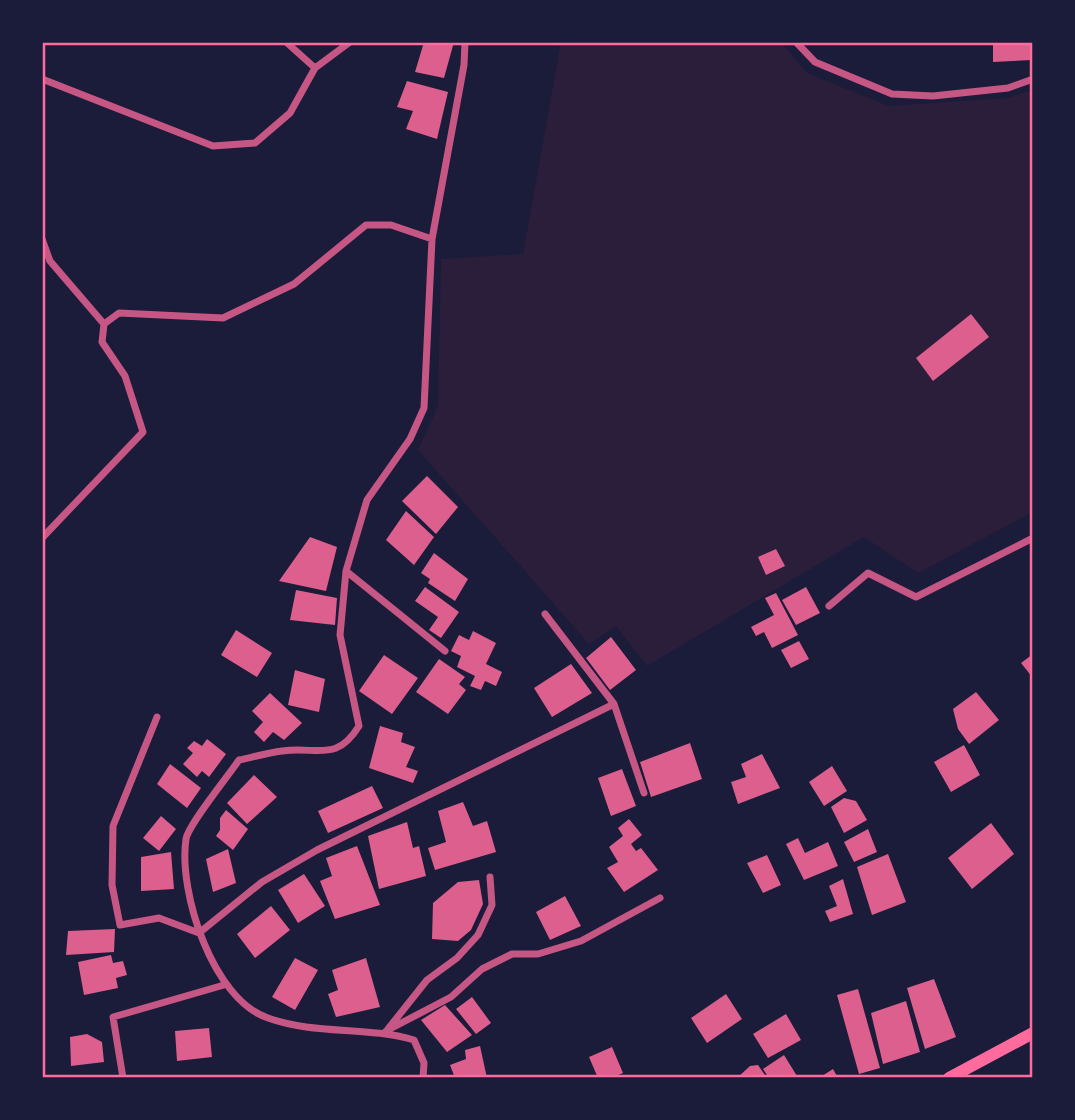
<svg xmlns="http://www.w3.org/2000/svg" width="1075" height="1120" font-family="'Playfair Display',serif">
<rect width="100%" height="100%" fill="#1b1b3a"/>
<path fill="#2a1e3b" d="M561,42H781L807,73L889,106L1007,98L1033,90V512L918,573L864,537L647,666L616,626L589,644L418,450L438,406L441,259L523,254Z"/>
<path fill="#dd5f8e" d="M424,42H454L444,78L415,72Z
M993,42H1031L1032,60L993,62Z
M407,81L448,92L437,139L406,129L413,111L397,107Z
M971,314L989,337L933,381L916,358Z
M427,476L458,507L436,534L402,501Z
M406,511L434,537L414,565L386,540Z
M310,537L337,547L326,591L279,581Z
M776,549L785,566L766,575L758,557Z
M434,553L468,579L455,601L428,583L430,579L421,573Z
M425,587L459,612L441,638L429,630L438,617L415,601Z
M806,587L820,613L796,625L782,600Z
M296,590L337,598L335,625L290,620Z
M776,593L798,635L772,648L764,632L756,636L751,627L774,615L765,598Z
M236,630L272,653L257,677L221,655Z
M473,631L496,643L486,664L502,672L496,686L485,681L481,690L470,686L475,676L457,667L461,656L451,651L459,635L469,640Z
M611,637L636,670L610,690L586,658Z
M799,641L809,659L791,668L781,650Z
M1033,654V678L1021,663Z
M384,655L418,678L392,714L359,691Z
M439,659L465,677L459,684L466,690L448,714L416,692Z
M571,664L592,693L552,717L534,688Z
M295,670L325,679L319,712L288,705Z
M976,692L999,720L969,744L958,729L953,709Z
M270,693L302,723L284,740L273,732L264,742L254,732L263,722L252,711Z
M380,726L403,733L401,742L415,747L406,767L418,771L413,783L369,768Z
M207,739L226,754L209,777L202,771L197,777L183,764L193,753L187,748L194,741L202,746Z
M690,743L702,779L651,797L640,762Z
M964,745L980,775L951,792L934,762Z
M762,754L780,788L738,804L731,782L746,777L741,764Z
M170,764L201,788L187,808L157,784Z
M832,766L847,791L824,806L809,782Z
M622,769L636,806L611,816L598,778Z
M254,775L277,797L247,824L227,803Z
M372,786L383,808L328,833L318,811Z
M844,798L856,801L867,820L844,833L831,807Z
M463,802L473,826L487,821L496,852L435,870L428,848L446,842L438,811Z
M226,810L248,829L233,850L216,836L220,830V818Z
M161,816L176,829L159,851L143,838Z
M629,819L642,835L631,844L636,851L641,848L658,870L624,892L607,868L618,862L609,847L623,836L618,828Z
M407,822L413,848L419,846L426,876L379,889L368,836Z
M991,823L1014,854L972,889L948,858Z
M868,829L877,852L854,862L844,842Z
M798,838L805,853L828,842L838,866L804,880L786,844Z
M357,846L380,905L335,919L320,881L332,876L326,858Z
M228,849L236,883L213,892L206,859Z
M171,852L174,889L141,891V857Z
M888,854L906,902L872,915L857,867Z
M767,855L781,885L763,893L747,863Z
M304,874L325,906L298,923L278,890Z
M843,879L853,914L830,922L825,911L837,906L829,886Z
M479,880L483,904L471,930L458,941L432,939L433,903L458,882Z
M565,896L581,926L550,940L536,912Z
M271,906L290,930L255,958L237,934Z
M115,929L114,952L66,955L68,931Z
M111,955L113,963L123,961L127,975L116,978L118,988L84,995L78,962Z
M295,958L318,970L295,1010L272,997Z
M366,958L380,1007L336,1017L328,994L338,990L332,970Z
M934,979L956,1037L925,1049L907,988Z
M858,989L880,1068L859,1074L837,995Z
M726,994L742,1019L707,1043L691,1018Z
M472,997L491,1023L476,1034L456,1009Z
M906,1001L920,1052L883,1064L871,1013Z
M445,1005L472,1035L447,1052L421,1020Z
M786,1014L801,1040L768,1058L753,1034Z
M209,1028L212,1057L177,1061L175,1031Z
M87,1034L102,1042L104,1062L71,1066L70,1037Z
M480,1046L487,1078H455L450,1065L466,1059L465,1050Z
M612,1047L623,1073L611,1078H598L589,1057Z
M784,1055L797,1076L769,1078L763,1069Z
M758,1065L767,1078H737L750,1066Z
M833,1069L838,1078H819Z"/>
<g fill="none" stroke-linecap="round" stroke-linejoin="round">
<path stroke="#c65784" stroke-width="7" d="M286,42L315,68
M796,42L815,62L892,94L933,96L1008,88L1033,79
M42,79L213,146L255,143L290,113L315,68L350,42
M42,239L50,261L104,324
M42,538L143,432L125,376L102,342L104,324L119,313L223,318L294,284L366,225H391L432,239
M346,571L445,651
M829,606L868,573L916,597L1033,538
M614,704L644,793
M157,717L113,826L112,885L120,925L159,918L199,933L262,882L317,850L614,704L545,614
M388,1029L427,980L457,958L478,935L492,905L490,877
M386,1031L451,997L482,969L512,954H538L581,941L660,898
M123,1078L113,1017L224,985
M423,1078L424,1063L414,1040C366,1026 315,1035 268,1018C213,1000 178,892 186,839C188,825 229,775 239,760C253,757 268,753 282,751C318,746 336,763 359,726L340,635L346,571L367,500L410,439L424,408L432,239L464,65L465,42"/>
<path stroke="#ff6b9d" stroke-width="12" d="M949,1078L1033,1033"/>
</g>
<rect width="1075" height="1120" fill="none" stroke="#1b1b3a" stroke-width="88"/>
<rect x="44" y="44" width="987" height="1032" fill="none" stroke="#ff6b9d" stroke-width="2.5"/>
</svg>
